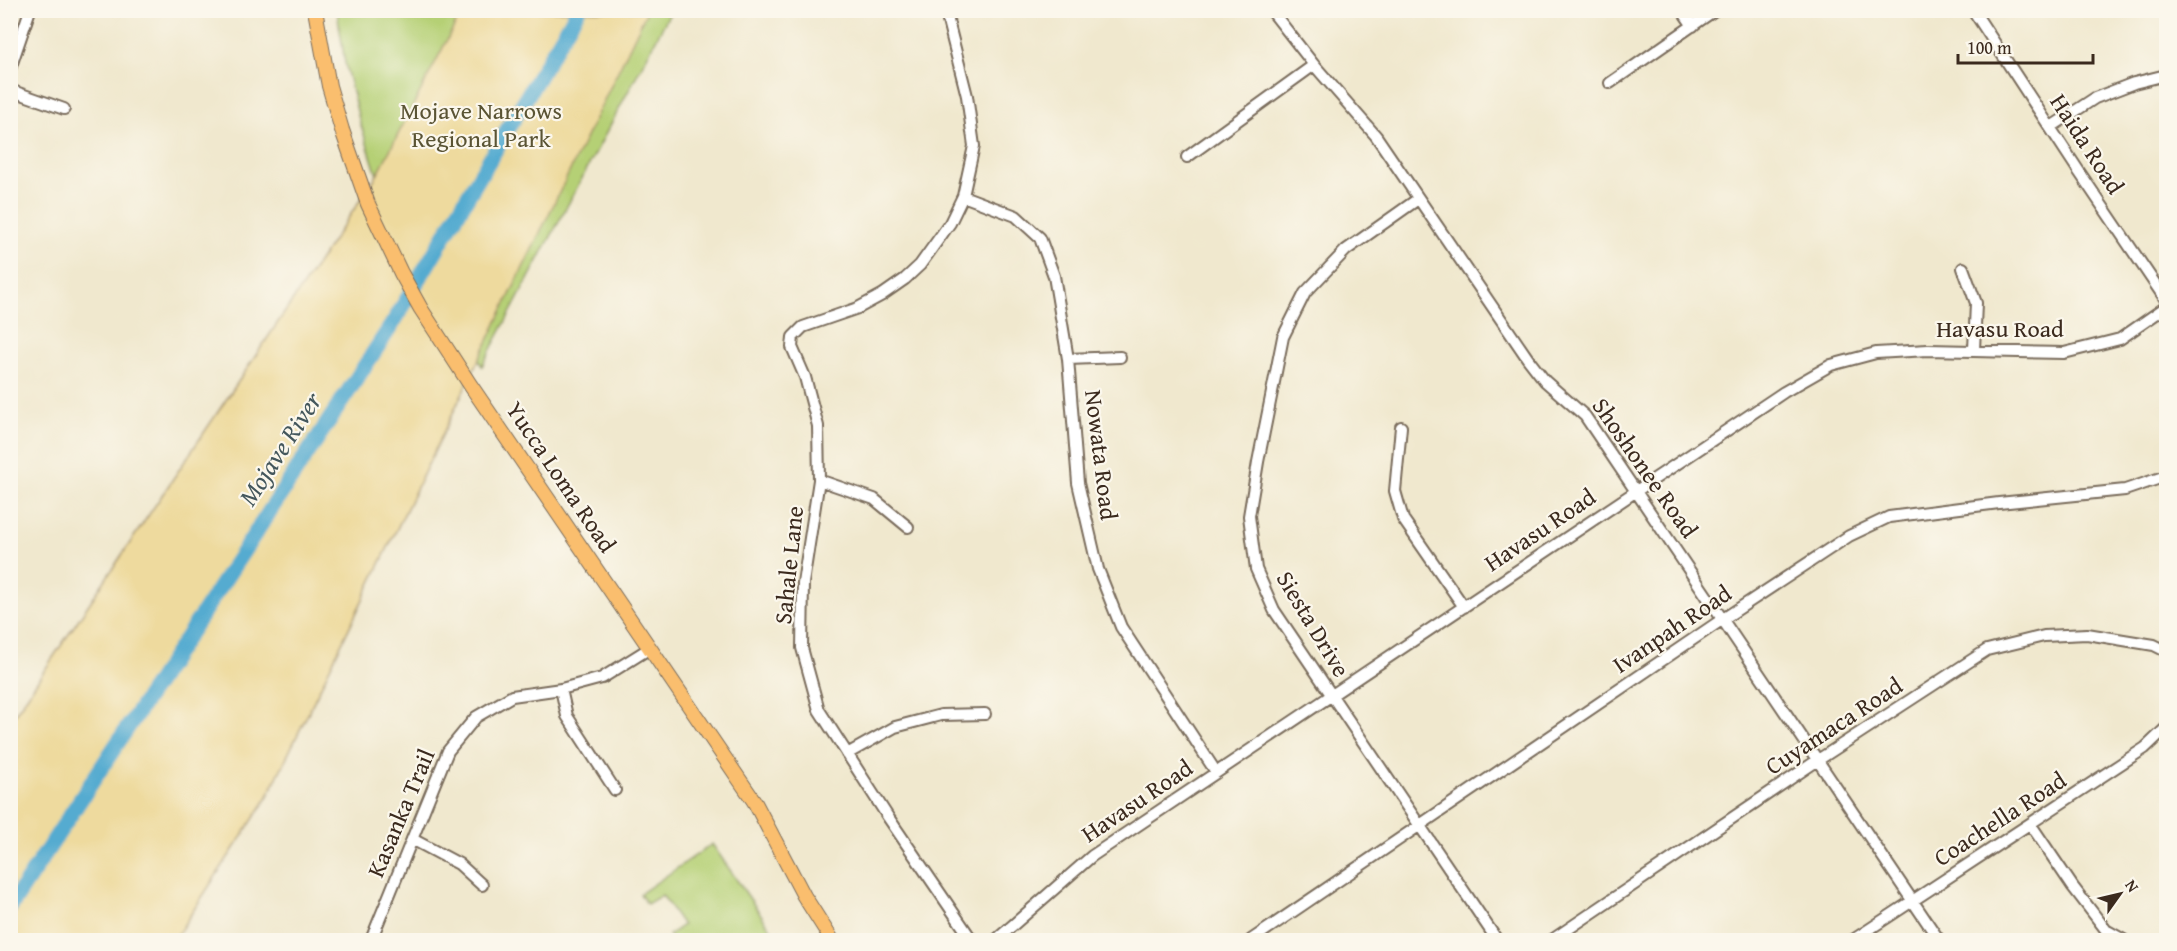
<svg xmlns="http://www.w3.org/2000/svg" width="2177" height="951" font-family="'Gentium Book Plus',serif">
<rect width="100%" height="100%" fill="#fbf7ec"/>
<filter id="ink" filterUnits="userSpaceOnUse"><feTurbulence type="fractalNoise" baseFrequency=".0167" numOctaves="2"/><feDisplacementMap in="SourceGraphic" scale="12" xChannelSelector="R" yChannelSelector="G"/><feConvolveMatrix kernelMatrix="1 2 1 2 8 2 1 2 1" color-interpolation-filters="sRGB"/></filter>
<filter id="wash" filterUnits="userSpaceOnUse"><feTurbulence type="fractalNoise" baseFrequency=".008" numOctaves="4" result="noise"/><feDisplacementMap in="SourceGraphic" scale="24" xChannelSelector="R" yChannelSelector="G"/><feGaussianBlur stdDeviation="1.35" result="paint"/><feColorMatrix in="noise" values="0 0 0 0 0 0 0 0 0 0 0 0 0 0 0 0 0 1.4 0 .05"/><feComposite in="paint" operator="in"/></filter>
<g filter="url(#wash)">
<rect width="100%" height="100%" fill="#f0e8ce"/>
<path fill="#b5d075" stroke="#787d4a" stroke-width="1.5" d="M337,11H671L482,366L453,322L377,175L359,119L345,63Z
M712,844L775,935L766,940H672L669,935L683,925L662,895L647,904L640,894Z"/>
<path fill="#eeda9e" stroke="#94825e" stroke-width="1.5" d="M462,11H647L267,798L174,940H11V720L377,175Z"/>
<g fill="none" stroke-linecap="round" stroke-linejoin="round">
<path stroke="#54abd0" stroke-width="16" d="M10,907L393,323L578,10"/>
</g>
</g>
<g filter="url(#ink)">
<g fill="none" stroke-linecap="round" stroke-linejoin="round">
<defs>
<path id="minor" d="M949,10L948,21L967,96L974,146L963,196L950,223L920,265L905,279L882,295L858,308L803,327L793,337L792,347L805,377L818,426L819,480L803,583L802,648L819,710L888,817L972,940
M1271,10L1314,65L1376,136L1528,359L1545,381L1585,416L1939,940
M1682,10L1693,26
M1973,10L2078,170L2166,300
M10,69L30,10
M1610,83L1715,10
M10,90L64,109
M2051,127L2095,98L2134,83L2166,75
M1187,157L1314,65
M963,196L1016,216L1040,238L1054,276L1068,359L1078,483L1098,569L1121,627L1216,772
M1418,199L1346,250L1305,293L1283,337L1258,462L1249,516L1256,569L1274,610L1497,940
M1963,268L1976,303L1974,350
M1068,359L1120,357
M1401,427L1395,491L1403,519L1464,607
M819,480L874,499L908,527
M561,689L567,716L615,790
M847,754L895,727L941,715L985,714
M2031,825L2073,887L2106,930L2124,940
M412,839L459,864L482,885
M371,940L448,751L476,717L512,696L561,689L602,678L650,648
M996,940L1092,856L1784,392L1831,365L1876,353L1928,350L2064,353L2120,339L2166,307
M1251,940L1717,623L1849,536L1889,517L1999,503L2125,490L2166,476
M1552,940L1818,760L1987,650L2044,636L2087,634L2154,645L2166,651
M1853,940L2145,748L2166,728"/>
<path id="major" d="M315,10L329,86L342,130L368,204L401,273L421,309L471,386L754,801L804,896L832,940"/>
</defs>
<use href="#minor" stroke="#7a6c5c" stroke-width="14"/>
<use href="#major" stroke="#7a6c5c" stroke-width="16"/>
<use href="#minor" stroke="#fff" stroke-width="10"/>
<use href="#major" stroke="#fabe6e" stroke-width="14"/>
</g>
</g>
<g text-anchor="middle" stroke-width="4.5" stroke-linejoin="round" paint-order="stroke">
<g font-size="24" fill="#5a5434" stroke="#fbf7ec">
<text x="481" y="119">Mojave Narrows<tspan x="481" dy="28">Regional Park</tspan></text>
</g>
<g font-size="24" fill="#3b2a1e" stroke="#fbf7ec">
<text transform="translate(2087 144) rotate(57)" y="8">Haida Road</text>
<text x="2000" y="337">Havasu Road</text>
<text transform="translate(1101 455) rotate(83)" y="8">Nowata Road</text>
<text transform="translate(1645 468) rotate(55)" y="8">Shoshonee Road</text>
<text transform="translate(561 477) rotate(56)" y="8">Yucca Loma Road</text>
<text transform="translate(1540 530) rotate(-34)" y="8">Havasu Road</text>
<text transform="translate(789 565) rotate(-84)" y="8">Sahale Lane</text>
<text transform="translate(1313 624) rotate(59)" y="8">Siesta Drive</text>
<text transform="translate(1672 629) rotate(-34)" y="8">Ivanpah Road</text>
<text transform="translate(1834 726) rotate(-33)" y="8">Cuyamaca Road</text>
<text transform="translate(1137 801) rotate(-34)" y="8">Havasu Road</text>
<text transform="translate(401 813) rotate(-67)" y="8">Kasanka Trail</text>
<text transform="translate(2000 819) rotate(-33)" y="8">Coachella Road</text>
</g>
<g font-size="26" font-style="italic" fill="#44575c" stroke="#fbf7ec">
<text transform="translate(280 449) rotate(-57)" y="9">Mojave River</text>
</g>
</g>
<rect width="2177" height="951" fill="none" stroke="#fbf7ec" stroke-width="36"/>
<g transform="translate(2120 894) rotate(56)" stroke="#fbf7ec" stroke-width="4.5" paint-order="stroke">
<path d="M0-4.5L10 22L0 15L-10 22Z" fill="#3b2a1e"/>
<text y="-9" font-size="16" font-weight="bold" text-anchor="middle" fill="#3b2a1e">N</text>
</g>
<path d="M1958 54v9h135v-9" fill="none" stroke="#3b2a1e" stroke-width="3"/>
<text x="1967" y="54" font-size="18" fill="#3b2a1e" stroke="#fbf7ec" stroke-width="4.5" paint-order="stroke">100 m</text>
</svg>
